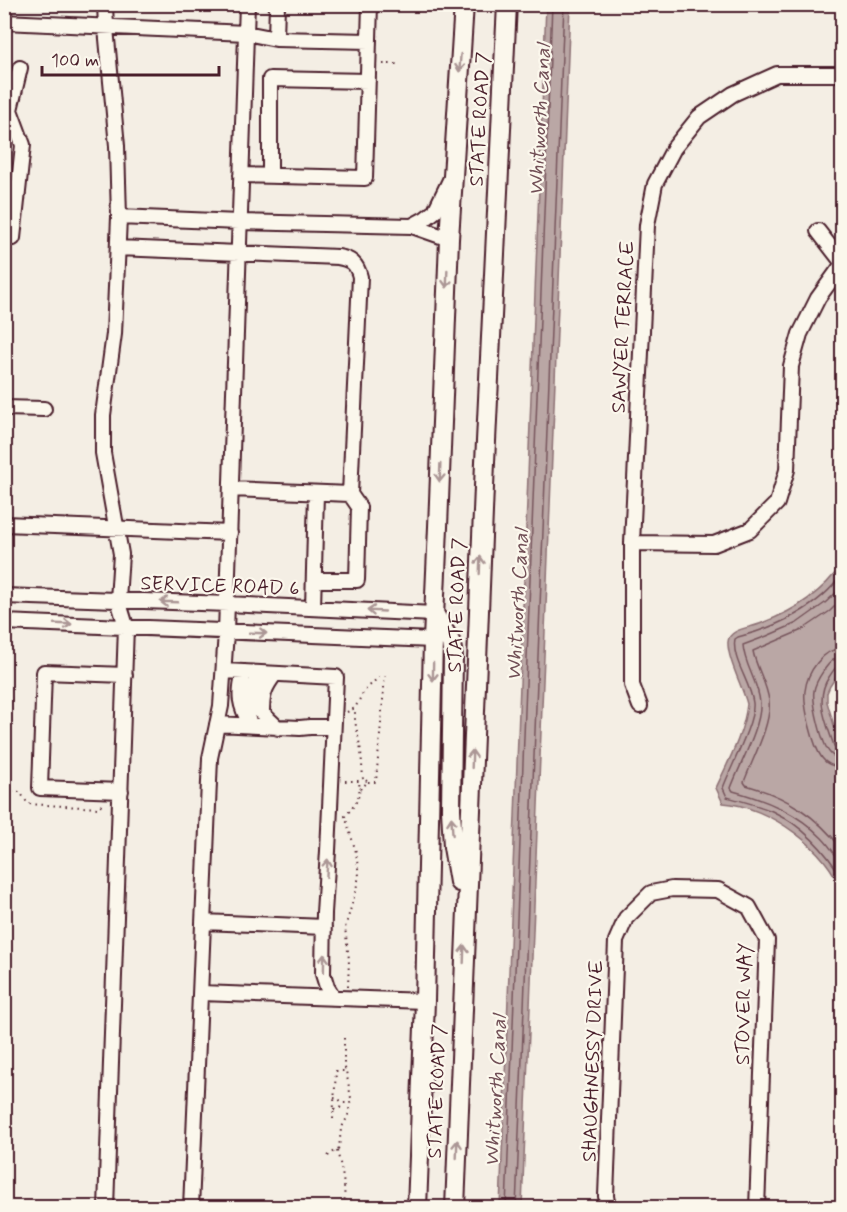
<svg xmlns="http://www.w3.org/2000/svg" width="847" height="1212" font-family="Mynerve,sans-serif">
<rect width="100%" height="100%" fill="#f4eee4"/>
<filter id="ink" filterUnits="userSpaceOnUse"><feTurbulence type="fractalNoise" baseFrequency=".0167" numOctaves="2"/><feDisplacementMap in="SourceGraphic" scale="12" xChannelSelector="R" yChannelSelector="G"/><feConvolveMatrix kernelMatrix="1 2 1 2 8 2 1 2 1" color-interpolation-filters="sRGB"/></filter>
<g filter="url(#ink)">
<path fill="#baa7a5" stroke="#8d7174" stroke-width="1.5" d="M546,5H570L522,1207L500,1208Z
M842,564V668L830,686L827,693V702L842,752V893C829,849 768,806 723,803L716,788C728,762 744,733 747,704C743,688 727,658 728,642C729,628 752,628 762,623C794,611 823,592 842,564Z"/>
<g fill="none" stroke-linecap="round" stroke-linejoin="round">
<path stroke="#77555c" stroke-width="1.5" d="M842,574C820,607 775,628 738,637L735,639C731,659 751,683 753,703C755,722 730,768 723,788L727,797C742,801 758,805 772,811C802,825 826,851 842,878
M842,587L825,603L797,623L767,636L743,645C744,665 759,683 760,703C762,725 739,766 731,788L733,791C766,800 798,813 822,838C830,846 836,856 842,864
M842,599L830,611L802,630L753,651C756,668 767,683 769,701C772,723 752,760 744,782L746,785C787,797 816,815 842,849
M842,648C823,649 807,672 805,691C803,705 813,746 822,758C827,765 834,767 842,767
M842,657C833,658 830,662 824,670C820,676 815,683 814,691C812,702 822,745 830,753C833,757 837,758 842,758
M842,665C835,666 833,671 829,677C814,699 827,724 834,746L838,750H842
M506,1208L552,4
M516,1208L564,4"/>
<defs>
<path id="minor" d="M105,4L106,28L117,146L119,217L114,334L103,415V453L121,554L118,600L126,626L106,1208
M277,4L276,39L369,41
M4,22L246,33L276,39
M241,175L365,178L370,4
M270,176V79L368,81
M119,217L239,222L412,226L449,239
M412,226L425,219L435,211L451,178
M818,231L842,262
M4,238H13L23,145L10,110L20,68
M118,248L338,257C351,259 357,264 360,277L350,494L231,489
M4,408L44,409
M4,524L230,533
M632,543L714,544L750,530L777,503L787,470L791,366L800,334L818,298L842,265
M314,580H357L359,507L350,494
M4,596L228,604L434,614
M313,608L316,493
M4,622L433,640
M224,671L336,677L328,851L324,913L323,974L327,987L333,997
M244,672C238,695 239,705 251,725
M275,674C264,688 262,695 262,713L278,728
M640,706L632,685V543L647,225L655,184L674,148L699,117L733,94L777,74H842
M262,713C247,704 249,694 257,681L272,678
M217,724L300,728L310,727H333
M121,791L40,788L44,672L125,675
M203,922L324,927
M201,993L425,1001
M191,1208L210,758L221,706L226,632L247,4
M608,1208L606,1196L616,941L626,918L651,893L672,889L718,890L749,907L767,940L757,1208"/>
<path id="major" d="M435,615L451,643L453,657L451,809L453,847L459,882
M417,1208L425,1001L433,640L438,527L449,239L464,4
M455,1208L485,462L507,4"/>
</defs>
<use href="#minor" stroke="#4a1f2b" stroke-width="18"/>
<use href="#major" stroke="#4a1f2b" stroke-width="22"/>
<path stroke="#4a1f2b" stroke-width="2" stroke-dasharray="1.5 4.5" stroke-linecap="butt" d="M391,4L402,6
M383,64H400
M347,712L355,708L364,691L379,677
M345,781H359L363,778L361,751L355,721V708
M368,782H376L385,676
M360,789L368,782L363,778
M6,791L20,792L28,804L99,808L102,804
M348,987L349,959L345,928L355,894L359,876L356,852L345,816C356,804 361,798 359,781
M334,1098L339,1099L342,1103H350
M334,1109L340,1108L342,1103
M333,1119L336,1071H346L344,1065V1038
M337,1151C342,1170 346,1188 344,1208
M328,1156L339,1148L341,1129L348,1116L351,1098L346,1071"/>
<use href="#minor" stroke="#fbf7ec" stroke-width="14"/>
<use href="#major" stroke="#fbf7ec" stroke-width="18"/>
</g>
<defs><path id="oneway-shaft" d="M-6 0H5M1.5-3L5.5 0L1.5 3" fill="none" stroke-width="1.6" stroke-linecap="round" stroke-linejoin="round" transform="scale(1.5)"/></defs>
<g stroke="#ab9695">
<use href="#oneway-shaft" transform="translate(460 63) rotate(94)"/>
<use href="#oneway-shaft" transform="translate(447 279) rotate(92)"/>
<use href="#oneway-shaft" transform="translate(440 473) rotate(92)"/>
<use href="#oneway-shaft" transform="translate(480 565) rotate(-88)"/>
<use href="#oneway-shaft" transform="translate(169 602) rotate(-178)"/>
<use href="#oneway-shaft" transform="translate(376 611) rotate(-177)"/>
<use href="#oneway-shaft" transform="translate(63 624) rotate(2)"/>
<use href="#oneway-shaft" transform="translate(258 633) rotate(2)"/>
<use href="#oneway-shaft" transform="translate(433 672) rotate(91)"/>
<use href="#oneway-shaft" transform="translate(472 759) rotate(-88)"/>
<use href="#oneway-shaft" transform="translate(452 826) rotate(-94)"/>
<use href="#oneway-shaft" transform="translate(327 868) rotate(-86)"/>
<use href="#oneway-shaft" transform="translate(464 954) rotate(-88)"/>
<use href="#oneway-shaft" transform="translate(324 963) rotate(-89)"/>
<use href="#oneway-shaft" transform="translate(457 1149) rotate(-88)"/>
</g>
</g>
<g text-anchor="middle" stroke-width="4.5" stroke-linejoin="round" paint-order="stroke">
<g font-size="20" fill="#4a1f2b" stroke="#fbf7ec">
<text transform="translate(479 119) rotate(-87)" y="7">STATE ROAD 7</text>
<text transform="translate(622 327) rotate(-87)" y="7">SAWYER TERRACE</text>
<text transform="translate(220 585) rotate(2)" y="7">SERVICE ROAD 6</text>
<text transform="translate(456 605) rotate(-88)" y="7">STATE ROAD 7</text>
<text transform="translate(743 1004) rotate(-89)" y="7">STOVER WAY</text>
<text transform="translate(592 1061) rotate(-88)" y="7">SHAUGHNESSY DRIVE</text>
<text transform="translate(436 1091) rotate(-88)" y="7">STATE ROAD 7</text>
</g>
<g font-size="21" font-style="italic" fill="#714f56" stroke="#fbf7ec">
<text transform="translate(539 120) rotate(-87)" y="7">Whitworth Canal</text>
<text transform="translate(517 605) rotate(-87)" y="7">Whitworth Canal</text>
<text transform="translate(495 1091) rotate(-87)" y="7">Whitworth Canal</text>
</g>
</g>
<rect width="847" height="1212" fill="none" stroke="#fbf7ec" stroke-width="24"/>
<rect x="12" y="12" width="823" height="1188" fill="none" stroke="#4a1f2b" stroke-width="2" filter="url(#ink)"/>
<path d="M42 66v9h177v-9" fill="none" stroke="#4a1f2b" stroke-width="3"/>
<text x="51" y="66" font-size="18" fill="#4a1f2b" stroke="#fbf7ec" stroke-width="4.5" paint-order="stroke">100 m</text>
</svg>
